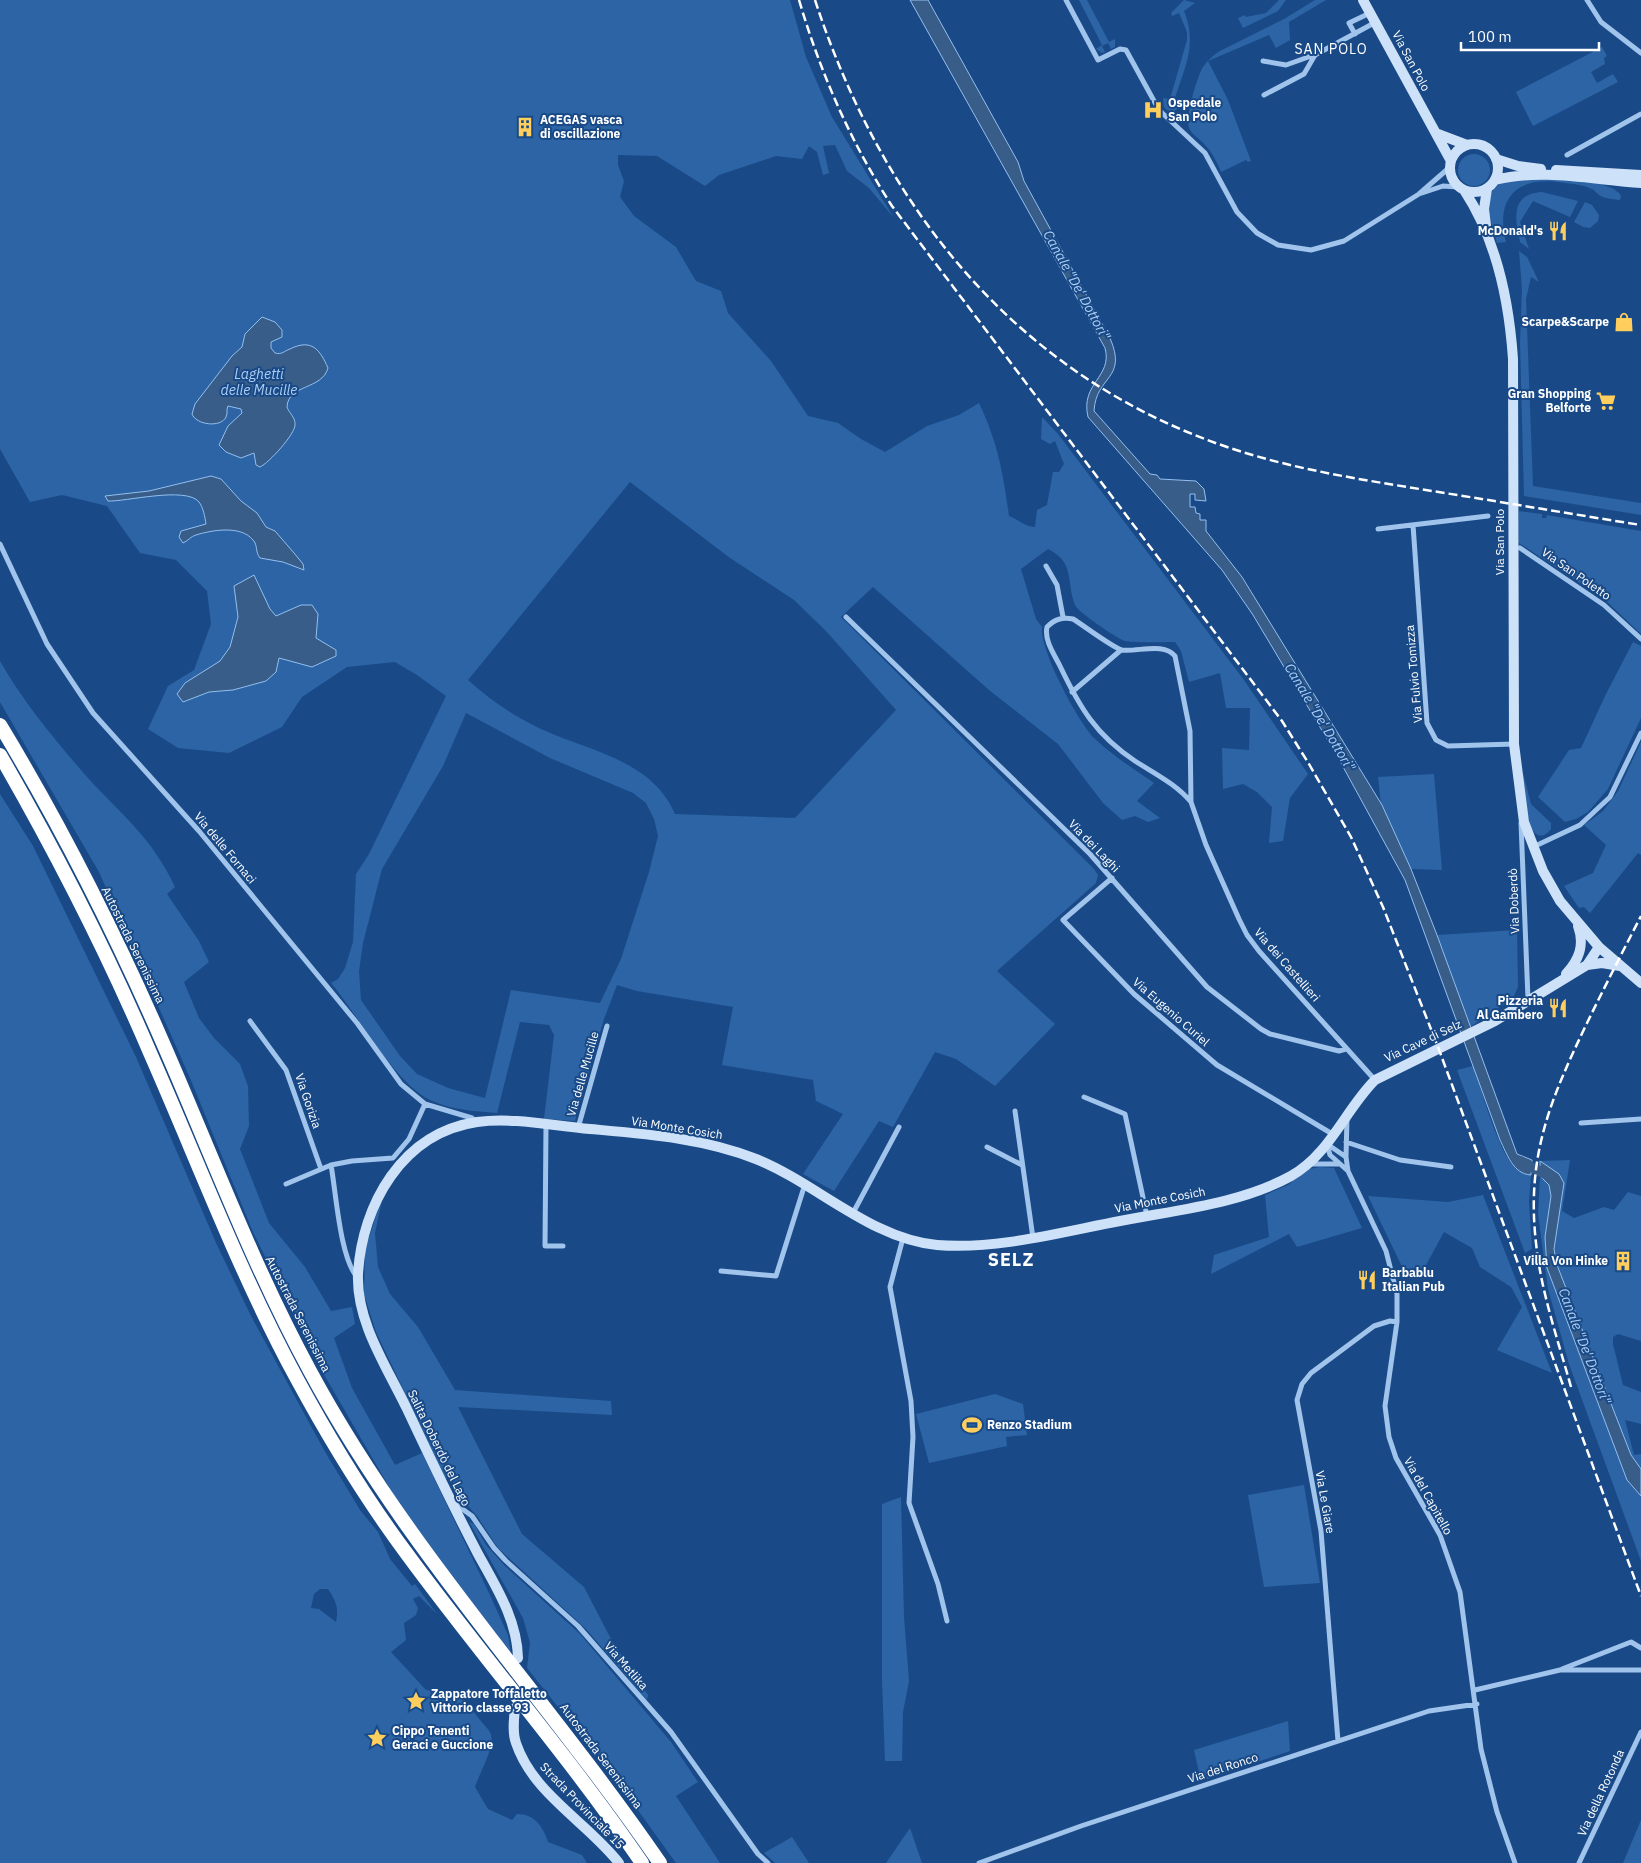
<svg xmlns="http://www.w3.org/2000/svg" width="1641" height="1863" font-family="'IBM Plex Sans',sans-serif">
<rect width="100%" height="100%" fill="#194a87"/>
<path fill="#2c64a5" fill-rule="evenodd" d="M0,0H790L806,57L832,117L894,218L869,188L847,171L835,145L823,146L829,173L823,175L817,152L809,146L802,159L776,156L719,175L705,186L657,156L618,155V165L624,181L620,197L634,216L676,247L696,281L721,291L728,313L771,361L808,416L838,423L861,439L885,452L927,426L959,415L979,403C998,443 1003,473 1009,516C1018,519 1025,527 1035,527L1037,510L1047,505L1053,472H1059L1064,464L1055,441L1050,444L1041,439L1042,417L1058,434L1244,680L1308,774L1290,798L1283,841L1269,843L1272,807L1257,792L1243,784L1223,789L1222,748L1249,750L1250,708H1226L1220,673L1189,682L1181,651L1175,642C1165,642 1130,643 1125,641C1116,638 1078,612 1075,605C1066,581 1075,562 1048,549L1021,569L1036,619L1042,627C1039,649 1079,724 1095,739C1113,756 1134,769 1154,783L1137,801L1160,818L1148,822L1135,816L1122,820L1103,803L1058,744L989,690L873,587L841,617L1094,869L1098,875L1096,883L997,971L1055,1024L995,1086L956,1059L935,1052L893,1127L879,1121L834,1191L803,1174L843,1114L816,1101L813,1080L722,1065L733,1007L637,991L617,985L604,1019L575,1121L544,1119L554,1035L549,1025L520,1022L497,1113C475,1111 450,1110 430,1100C394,1082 358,1015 331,983L338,979L345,968L350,952L353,942L356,874L369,854L446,696L417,675L395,662L347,667L302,697L282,727L229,753L178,748L148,729L168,686L194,670L211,624L207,591L176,560L140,553L107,506L62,495L30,502L0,449ZM630,482L730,558L794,600L826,631L896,710L795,818L675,814C652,760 589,751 541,729C514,716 490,700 468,680ZM466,713L550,758L633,793L646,803L654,819L658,836L649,872L621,959L600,1003L511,990L485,1098L448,1088L417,1074L400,1056L361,1000L359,971L363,943L382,869L443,766Z
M1079,0H1087L1109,42L1115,39V47L1111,49L1108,43L1102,46L1105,52L1102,53L1096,49L1102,45Z
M1184,0L1195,3L1184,11C1198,45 1184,69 1174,101L1180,103C1178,112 1170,115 1164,107L1163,98L1170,99L1187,40V32L1179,13L1172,16L1171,13Z
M1279,0H1286L1278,11L1243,28L1238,18L1245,15L1246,17L1266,13Z
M1315,0H1326L1289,22L1290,40L1276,48L1269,35L1208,61L1228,100L1251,161L1248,162L1246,160L1221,172C1217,162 1212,152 1205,145C1200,139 1192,135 1189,128C1185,117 1197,77 1203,67C1208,60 1213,55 1220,51L1284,19Z
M1602,47L1607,56L1604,58L1605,64L1591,72L1597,83L1613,74L1618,82L1533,126L1516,92Z
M1458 170a16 16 0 1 1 32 0a16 16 0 1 1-32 0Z
M1527,178C1546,179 1613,178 1621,196L1620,200C1614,199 1606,199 1601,196C1597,194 1595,190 1592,189C1584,185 1574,184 1565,183C1520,175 1494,195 1506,242L1497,243C1492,224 1479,194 1503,182C1510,179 1520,179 1527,178Z
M1542,192L1578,201L1570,217L1533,201L1520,222L1529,249L1520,242C1515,219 1510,194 1542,192Z
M1585,202L1592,205L1599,215L1598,221L1590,228L1583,227L1574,222Z
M1519,251L1527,257L1539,282L1531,277L1526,299L1533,486L1641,503V515L1524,496L1520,344L1522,289Z
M1519,511L1542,514V518H1546L1547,515L1641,531V634L1604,599L1519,543Z
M1633,642L1641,646V718L1608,789L1588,812L1576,819L1565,822L1538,797L1569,750L1581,748L1606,694Z
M0,661C24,703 55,740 87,777C122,815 153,839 175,887L167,894L199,941L209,962L184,982L199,1018L214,1038L240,1064L248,1086L249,1126L240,1149L269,1223L305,1267L331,1311L352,1307L355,1324L334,1338L352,1388L395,1465L422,1453L489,1593L508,1635L511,1653L410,1523L315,1359L253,1232L190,1078L99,872L0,702Z
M1641,742V855L1638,853L1590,913L1584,907L1579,908L1564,886L1593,873L1606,845L1584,825L1603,811L1618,791Z
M1520,773H1523L1531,804L1551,823V829C1543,840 1535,836 1530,826Z
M1434,774L1442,870L1411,869L1381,805L1378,777Z
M0,794L33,846L136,1057L217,1245L251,1316L324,1450L360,1510L378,1532L390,1559L412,1586L415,1584L437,1614L419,1596L413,1599L418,1608L416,1615L404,1623L406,1640L391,1652L426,1690C458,1693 460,1693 480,1720C483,1724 490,1730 491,1735C495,1747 479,1774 475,1787L488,1809L512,1820L517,1814C534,1813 544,1828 548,1842L582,1855L587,1863H0ZM320,1589H328C336,1601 339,1608 336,1622L319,1609L311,1608L314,1594Z
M1517,930L1518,987L1513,998L1470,1027L1437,935Z
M1473,1066C1483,1094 1495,1140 1511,1163C1515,1169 1525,1175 1531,1175L1529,1202L1532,1249L1525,1253L1457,1070Z
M1570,1160L1562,1211L1574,1218L1604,1207L1614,1210L1628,1192L1641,1196V1341L1618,1334L1613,1337V1344L1623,1385L1641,1392V1424L1625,1420L1634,1455L1641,1454V1469L1631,1455L1557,1265L1554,1249L1564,1183L1540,1161Z
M1320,1167L1334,1168L1362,1228L1297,1247L1289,1234L1211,1274L1214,1255L1269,1237L1265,1195L1288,1185L1309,1169Z
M1540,1176L1549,1185L1551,1196L1545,1237L1547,1268L1627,1480L1641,1496V1561L1569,1364L1548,1289L1538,1214Z
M383,1195L375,1233L378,1267L390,1294L418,1327L455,1390L611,1401L612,1415L458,1407L522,1534L584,1587L612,1641L648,1695L647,1700L586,1629L498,1548L477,1516L458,1495L450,1476L446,1479L376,1332L364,1294L365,1249Z
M1483,1195L1552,1373L1497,1350L1522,1307L1511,1287L1480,1267L1472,1248L1444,1232L1425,1267L1407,1277L1368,1196L1448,1202Z
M995,1394L1023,1404L1027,1435L1006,1437L1007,1446L929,1463L916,1414Z
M1304,1485L1320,1583L1264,1587L1248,1495Z
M901,1497L904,1617L909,1681L903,1712L902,1761H885L882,1681V1504Z
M469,1522L474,1524L486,1545L505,1566L580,1634L671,1742L698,1782L676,1796L720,1863H676L614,1777L527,1668L530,1643L523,1618Z
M1288,1721L1290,1751L1201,1781L1194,1750Z
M1641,1820V1863H1623Z
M910,1828L922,1863H886Z
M792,1837L809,1863H775L764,1853Z"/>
<path fill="#395d89" stroke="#93bfef" d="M910,0H928L1018,162L1024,181L1110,338C1128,380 1096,375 1094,411L1150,474L1157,475L1160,479L1196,481L1204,489L1206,501L1195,500V494H1190V507H1195L1196,513L1200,514V520H1206V531L1242,577L1382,805L1411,869L1437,935L1517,1154L1532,1160L1531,1175C1513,1174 1507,1154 1500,1140L1405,880L1336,754L1253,615L1222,570L1088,417C1080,383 1113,377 1105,348Z
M262,317L275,322L282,330V337L271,342V348L275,353C282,355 284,351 290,349C312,338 320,350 328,368C322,390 288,384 287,407C289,413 296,418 295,425C295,434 269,463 260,467L256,465L254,453L241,458L226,452L219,445L228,426L242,413L241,409L228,406C226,410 228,413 226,417C221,428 196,425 192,414L195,404L232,356L242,347L245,334Z
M211,476L221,479L241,501L257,513L266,527L275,531L294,553L303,564L304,570L283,562L260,558C255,552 258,545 253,540C241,525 212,530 196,535C191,536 188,541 183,543L179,537L181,531L206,524C205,517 203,507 199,502C186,486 125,502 108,501L105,496L149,491Z
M254,575L270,609L276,616L301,605H312L318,614L316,638L336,650V656L312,667L279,658L276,672L266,681L233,690L209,692L183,702L177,694L185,683L220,661L230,647L238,617L234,586Z
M1540,1161L1559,1174L1564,1183L1554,1249L1557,1265L1631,1455L1641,1469V1496L1627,1480L1547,1268L1545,1237L1551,1196L1549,1185L1540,1176Z"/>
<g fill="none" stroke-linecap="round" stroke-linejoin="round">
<path stroke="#395d89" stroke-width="10" d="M1520,1161L1551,1177"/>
<path stroke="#a1c4ec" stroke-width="5" d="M1066,0L1098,60L1120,49L1126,50L1159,110L1205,153L1237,212L1257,233L1278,245L1311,250L1344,241L1419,194L1450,167
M1587,0L1601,22L1641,53
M1355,34L1349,23L1370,13
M1263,61L1286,65L1314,55
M1264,95L1304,74L1315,55L1376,22
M1567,155L1641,114
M1422,193L1443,186L1458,187
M1413,525L1427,723L1436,740L1448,746L1514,744
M1378,529L1488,516
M0,544L47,644L93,713L199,831L357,1023L401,1084L425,1104L472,1118L476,1122
M1520,548L1604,605L1641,639
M1046,566L1057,585L1063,617
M846,617L1090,854L1207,987L1261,1029L1270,1034L1339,1051L1346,1049
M1072,692L1121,650
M1191,802C1176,784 1155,774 1135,761C1096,735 1080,708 1060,666C1054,654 1044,640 1047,627C1055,619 1062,617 1073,619C1083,625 1113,648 1122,650C1138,652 1164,642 1175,656L1190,731L1191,802L1206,845L1239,919L1247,935L1259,951L1375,1080
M1521,823L1528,999
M1533,847L1580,825L1610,797L1641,733
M1112,878L1063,920L1134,994L1217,1065L1334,1135
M250,1021L286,1070L321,1169
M1084,1097L1125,1114L1147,1216
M1015,1111L1033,1238
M1347,1118L1346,1157L1348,1171L1386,1251L1397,1294V1322L1385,1406L1389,1437L1396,1458L1440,1535L1460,1592L1481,1749L1497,1812L1515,1863
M1581,1123L1641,1119
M546,1125L545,1246H563
M578,1128L607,1026
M1346,1142L1400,1160L1451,1167
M1327,1144L1346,1157
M1327,1145L1330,1155L1348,1171
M987,1147L1022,1165
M1311,1164H1339
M331,1165C336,1192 340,1260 358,1278
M286,1184L331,1165L352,1161L393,1158L409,1139L425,1104
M853,1213L899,1127
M903,1238L890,1287L911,1401L913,1437L909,1503L938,1584L947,1621
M721,1271L776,1276L805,1184
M454,1503L472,1516L494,1548L506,1561L578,1626L671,1732L758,1854L768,1863
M1562,1669L1631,1642L1641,1648
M1475,1690L1560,1670H1641
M1338,1741L1321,1531L1297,1400L1302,1384L1311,1373L1374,1326L1390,1321L1397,1322
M979,1863L1081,1826L1429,1711L1477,1704
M1579,1863L1641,1732"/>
<path stroke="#cde1f9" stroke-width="10" d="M1363,0L1451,161
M1438,134L1467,145
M1450 168a24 24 0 1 1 48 0a24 24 0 1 1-48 0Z
M1496,159L1518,166L1541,169
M1556,170L1641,175
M1495,180C1542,168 1593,180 1641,183
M1464,190C1497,240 1509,300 1513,359L1514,744L1524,822L1543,871L1560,901L1599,947L1641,983
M1486,225L1484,209L1487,189
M1587,965L1602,963L1620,966
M1566,974C1579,960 1585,945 1578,926
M518,1658C517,1619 496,1587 478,1554C453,1506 430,1458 407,1409C387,1367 356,1322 358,1274C362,1205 402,1133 477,1122C514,1117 553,1126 590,1129C646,1134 703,1138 756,1159C816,1183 871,1239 937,1245C996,1250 1062,1232 1120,1221C1176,1210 1240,1204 1291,1176C1330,1154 1345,1110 1375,1080L1495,1021L1587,965L1599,947
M515,1708C514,1719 512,1732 516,1743C533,1794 587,1822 619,1863"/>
<path stroke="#fff" stroke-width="14" d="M0,725C63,829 118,939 166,1050C213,1158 254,1268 310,1371C406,1550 546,1697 660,1863
M0,755C56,852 107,952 151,1055C199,1164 240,1274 297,1379C330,1440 366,1499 407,1554C484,1659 569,1756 642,1863"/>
<path stroke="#fff" stroke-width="2.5" stroke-dasharray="9 4" stroke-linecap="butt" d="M799,0C821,74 850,141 892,206L1282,721L1309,764L1351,837L1383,907L1438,1047L1641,1596
M815,0C883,208 1017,377 1230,448C1296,470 1364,480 1432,491C1502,502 1571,514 1641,525
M1571,1387C1558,1340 1541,1292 1536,1243C1526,1155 1551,1098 1588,1021C1605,986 1623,951 1641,916"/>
</g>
<defs>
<symbol id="hospital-bare" viewBox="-9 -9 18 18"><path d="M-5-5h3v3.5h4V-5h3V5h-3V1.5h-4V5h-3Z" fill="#ffce5c" stroke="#194a87" stroke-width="2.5" paint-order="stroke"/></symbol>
<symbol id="building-bare" viewBox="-9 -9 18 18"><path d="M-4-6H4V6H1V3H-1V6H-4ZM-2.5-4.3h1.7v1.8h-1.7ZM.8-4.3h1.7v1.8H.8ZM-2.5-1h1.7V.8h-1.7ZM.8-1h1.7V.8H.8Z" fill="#ffce5c" stroke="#194a87" stroke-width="2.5" paint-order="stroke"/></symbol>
<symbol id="restaurant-bare" viewBox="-9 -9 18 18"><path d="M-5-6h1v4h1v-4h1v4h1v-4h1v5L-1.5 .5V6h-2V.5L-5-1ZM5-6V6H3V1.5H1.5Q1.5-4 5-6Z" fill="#ffce5c" stroke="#194a87" stroke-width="2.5" paint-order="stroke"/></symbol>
<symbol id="shop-bare" viewBox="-9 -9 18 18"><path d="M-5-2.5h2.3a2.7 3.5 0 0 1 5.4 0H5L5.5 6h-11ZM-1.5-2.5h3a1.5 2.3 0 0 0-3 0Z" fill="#ffce5c" stroke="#194a87" stroke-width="2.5" paint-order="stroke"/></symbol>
<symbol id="supermarket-bare" viewBox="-9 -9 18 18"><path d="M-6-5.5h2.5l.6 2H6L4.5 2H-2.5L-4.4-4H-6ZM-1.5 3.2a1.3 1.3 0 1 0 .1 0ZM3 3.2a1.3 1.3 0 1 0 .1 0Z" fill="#ffce5c" stroke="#194a87" stroke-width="2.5" paint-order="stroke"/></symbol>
<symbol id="stadium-bare" viewBox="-9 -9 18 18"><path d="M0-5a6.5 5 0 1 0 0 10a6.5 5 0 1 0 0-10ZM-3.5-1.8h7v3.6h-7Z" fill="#ffce5c" stroke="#194a87" stroke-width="2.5" paint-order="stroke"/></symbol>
<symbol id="sight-bare" viewBox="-9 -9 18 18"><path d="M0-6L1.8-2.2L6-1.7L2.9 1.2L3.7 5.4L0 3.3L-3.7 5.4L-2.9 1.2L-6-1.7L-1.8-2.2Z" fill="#ffce5c" stroke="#194a87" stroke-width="2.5" paint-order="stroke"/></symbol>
</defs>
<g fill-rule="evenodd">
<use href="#hospital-bare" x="1139" y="96" width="28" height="28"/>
<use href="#building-bare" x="511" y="113" width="28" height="28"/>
<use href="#restaurant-bare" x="1544" y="217" width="28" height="28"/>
<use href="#shop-bare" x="1610" y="308" width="28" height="28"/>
<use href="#supermarket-bare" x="1592" y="387" width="28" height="28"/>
<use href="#restaurant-bare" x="1544" y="994" width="28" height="28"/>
<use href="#building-bare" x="1609" y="1247" width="28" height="28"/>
<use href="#restaurant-bare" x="1353" y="1266" width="28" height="28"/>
<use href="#stadium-bare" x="958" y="1411" width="28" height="28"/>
<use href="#sight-bare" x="402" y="1687" width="28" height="28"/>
<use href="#sight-bare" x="363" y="1724" width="28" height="28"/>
</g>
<g text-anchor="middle" stroke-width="4" stroke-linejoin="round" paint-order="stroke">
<g font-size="12" fill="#fff" stroke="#194a87">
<text transform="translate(1411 61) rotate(62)" y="4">Via San Polo</text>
<text transform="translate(1500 542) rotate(-90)" y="4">Via San Polo</text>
<text transform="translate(1576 574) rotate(35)" y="4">Via San Poletto</text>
<text transform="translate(1414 674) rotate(-95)" y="4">Via Fulvio Tomizza</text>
<text transform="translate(1094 846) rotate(46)" y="4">Via dei Laghi</text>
<text transform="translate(225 848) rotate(50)" y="4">Via delle Fornaci</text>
<text transform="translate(1514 901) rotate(-92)" y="4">Via Doberdò</text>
<text transform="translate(133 945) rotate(64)" y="4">Autostrada Serenissima</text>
<text transform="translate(1287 965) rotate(49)" y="4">Via dei Castellieri</text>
<text transform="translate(1171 1012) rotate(41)" y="4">Via Eugenio Curiel</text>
<text transform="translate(1423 1041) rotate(-25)" y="4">Via Cave di Selz</text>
<text transform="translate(583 1074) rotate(-74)" y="4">Via delle Mucille</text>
<text transform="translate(308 1101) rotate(71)" y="4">Via Gorizia</text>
<text transform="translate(677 1128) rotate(9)" y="4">Via Monte Cosich</text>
<text transform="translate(1160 1200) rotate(-11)" y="4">Via Monte Cosich</text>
<text transform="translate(298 1314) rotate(63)" y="4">Autostrada Serenissima</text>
<text transform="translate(439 1448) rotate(64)" y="4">Salita Doberdò del Lago</text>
<text transform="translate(1428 1496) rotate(61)" y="4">Via del Capitello</text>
<text transform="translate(1325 1502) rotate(80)" y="4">Via Le Giare</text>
<text transform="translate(626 1666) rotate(49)" y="4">Via Metlika</text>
<text transform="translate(601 1756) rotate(53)" y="4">Autostrada Serenissima</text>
<text transform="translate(1223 1768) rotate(-18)" y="4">Via del Ronco</text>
<text transform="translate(1601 1793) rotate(-65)" y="4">Via della Rotonda</text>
<text transform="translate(582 1806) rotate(46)" y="4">Strada Provinciale 15</text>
</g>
<g font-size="12" font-weight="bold" fill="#fff" stroke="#194a87" text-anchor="start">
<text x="1168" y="107">Ospedale<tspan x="1168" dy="14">San Polo</tspan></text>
<text x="540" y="124">ACEGAS vasca<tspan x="540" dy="14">di oscillazione</tspan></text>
<text x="1543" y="235" text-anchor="end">McDonald's</text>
<text x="1609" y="326" text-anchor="end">Scarpe&amp;Scarpe</text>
<text x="1591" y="398" text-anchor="end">Gran Shopping<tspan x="1591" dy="14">Belforte</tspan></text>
<text x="1543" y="1005" text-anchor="end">Pizzeria<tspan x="1543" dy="14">Al Gambero</tspan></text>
<text x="1608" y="1265" text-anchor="end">Villa Von Hinke</text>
<text x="1382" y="1277">Barbablu<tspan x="1382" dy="14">Italian Pub</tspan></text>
<text x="987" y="1429">Renzo Stadium</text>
<text x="431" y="1698">Zappatore Toffaletto<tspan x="431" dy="14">Vittorio classe 93</tspan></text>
<text x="392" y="1735">Cippo Tenenti<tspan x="392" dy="14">Geraci e Guccione</tspan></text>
</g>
<g font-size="14" letter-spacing="1" fill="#fff" stroke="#194a87">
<text x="1331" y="54">SAN POLO</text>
</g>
<g font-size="14" font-style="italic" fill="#accef4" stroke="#194a87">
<text transform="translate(1077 285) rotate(61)" y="5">Canale "De' Dottori"</text>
<text x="259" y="379">Laghetti<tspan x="259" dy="16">delle Mucille</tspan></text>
<text transform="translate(1320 717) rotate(59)" y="5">Canale "De' Dottori"</text>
<text transform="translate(1585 1346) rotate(69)" y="5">Canale "De' Dottori"</text>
</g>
<g font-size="18" font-weight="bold" letter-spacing="1" fill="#fff" stroke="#194a87">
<text x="1011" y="1266">SELZ</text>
</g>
</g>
<path d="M1461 42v8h138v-8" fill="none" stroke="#ffffff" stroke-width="2.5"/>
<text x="1468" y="42" font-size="15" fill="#ffffff" stroke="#194a87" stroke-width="4" paint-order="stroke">100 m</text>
</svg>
